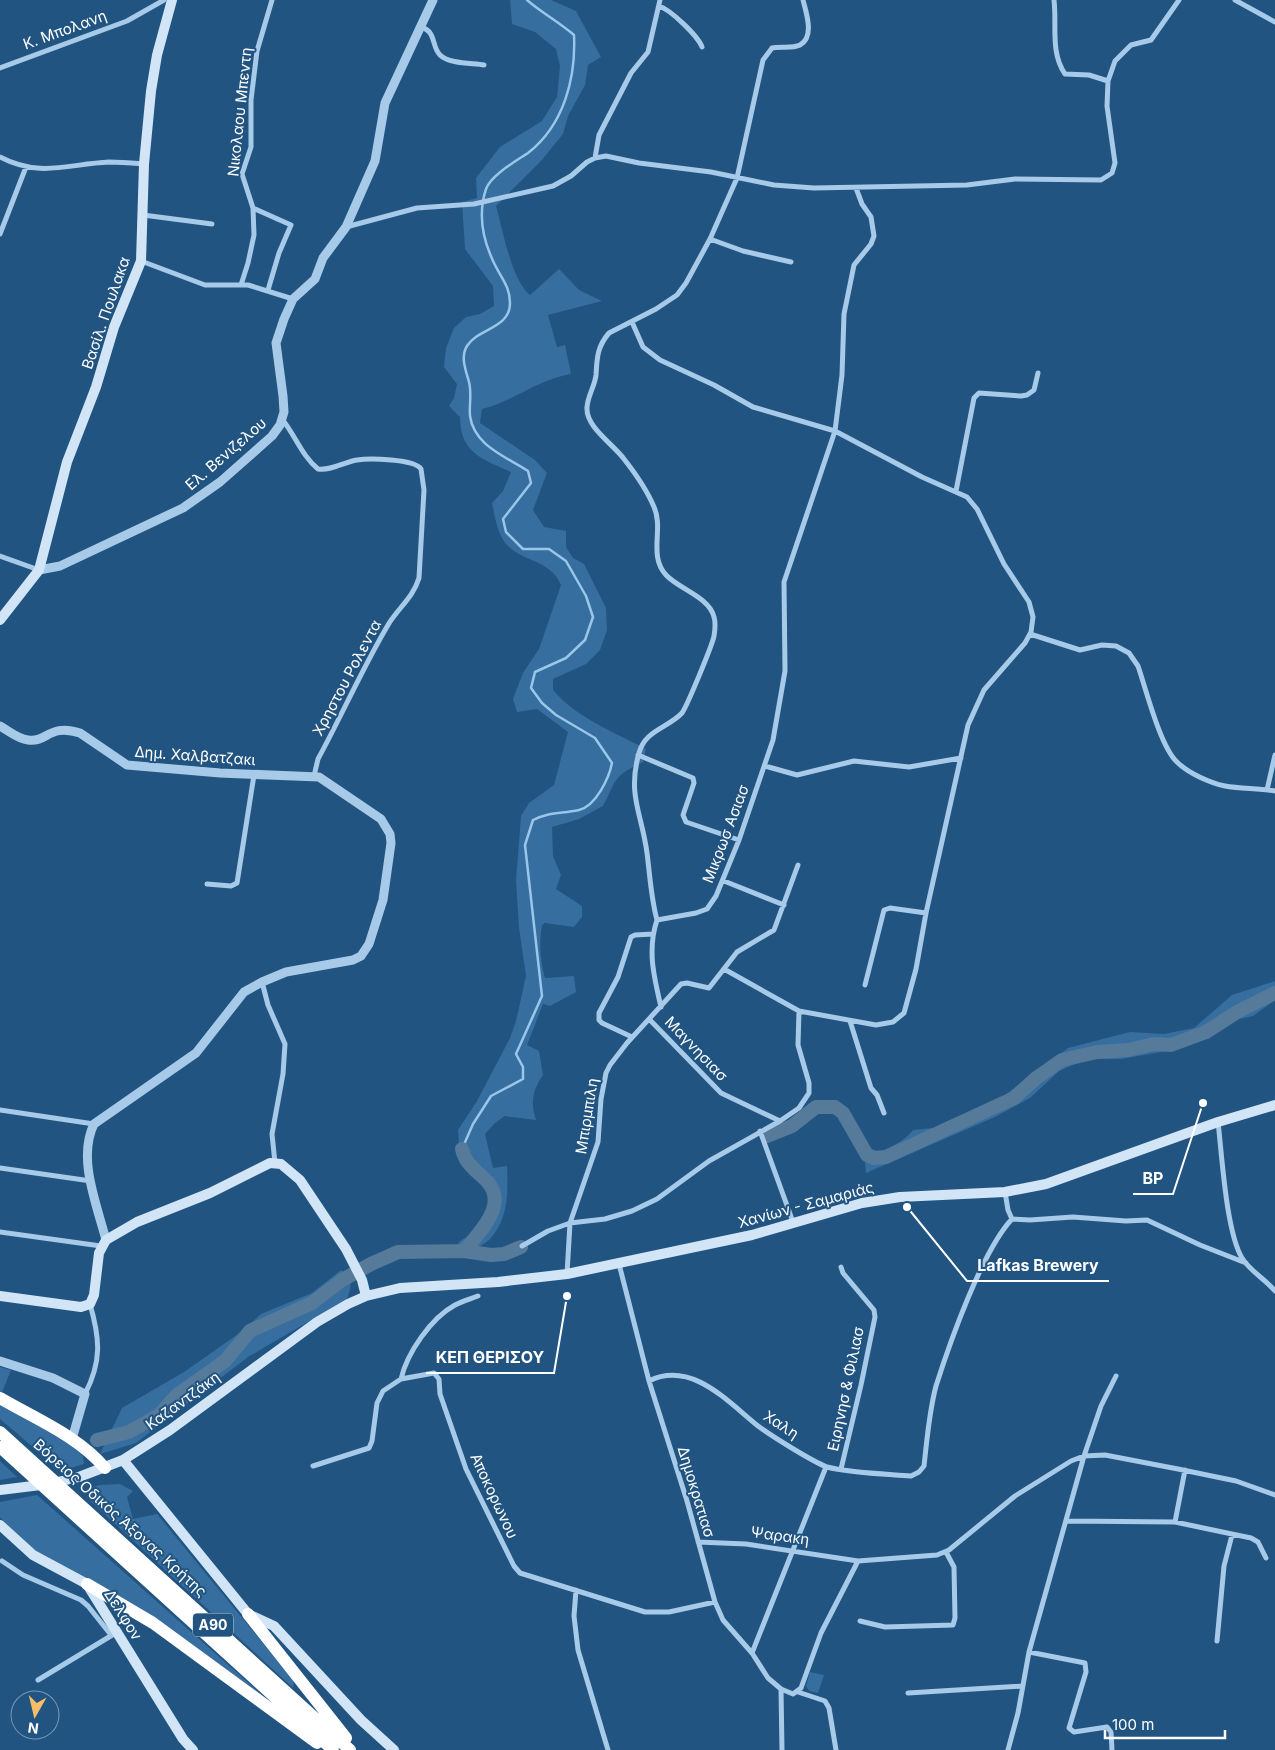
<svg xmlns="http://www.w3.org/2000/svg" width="1275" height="1750" font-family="Inter,sans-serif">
<rect width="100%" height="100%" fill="#215481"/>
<path fill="#356e9f" d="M510,0H551L576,11L601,57L588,65L585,85L568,116L563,134L541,161L496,206C503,230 511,279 530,295L559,269L579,290L602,301L548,315L557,347L565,345L571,374C539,379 514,401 482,409L480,423L535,460L547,473L533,510L544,527L566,531V547L573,558L584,564L606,608L607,630L600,650L586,664L553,679V690C577,718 614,732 646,749L643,762C612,777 618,778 603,806L579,819L552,827L553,856L561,875L556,889L582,906V917L574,927L545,923L542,925C539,943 540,960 545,978L574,976L576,992L550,1006L543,1004L527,1045L539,1051L543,1075C533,1089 530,1103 536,1120L505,1116L495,1123L485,1134L493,1168L507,1166C508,1193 509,1219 489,1240C482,1246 474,1249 467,1256L451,1254L460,1241L473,1233L480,1224L489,1204L487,1193L481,1184L460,1159L458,1130L477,1101L510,1038L516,1021L526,976L519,928L516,881L521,816L529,803L554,785L568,732L537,709L517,712L513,699L523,673L539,649L561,585C550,559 523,563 506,544C497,533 495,517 492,503L503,491L511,472C482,459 460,453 460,417L449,406L454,398L457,384L444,367L446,348L454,328L466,317L480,314L494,306L493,286L465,249L462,202L477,198L476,178L500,147L542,121L557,97L560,66L556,49L535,32L512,24Z
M1275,981V1000L1253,1016L1230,1021L1209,1038L1178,1049L1121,1059H1086L1059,1071L1030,1098L995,1117L866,1173L865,1162L852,1132H859L867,1147L879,1152C892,1147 904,1141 913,1130L934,1128L1001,1098L1068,1048L1130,1032L1164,1034L1194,1028L1232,995Z
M341,1270C353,1280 352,1285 347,1299L248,1357L136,1443L100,1454L122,1408L184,1372L241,1332L261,1314L312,1293Z
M0,1367L11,1370L1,1395H0Z
M0,1404L70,1444L83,1456L84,1464L61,1471L0,1419Z
M0,1461L17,1477L0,1480Z
M120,1484L133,1491L127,1497L133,1519L157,1514L294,1681L293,1688L87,1498L90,1488L100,1485Z
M37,1495L261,1694L259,1698L40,1555L12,1531L0,1517V1502Z
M810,1672L824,1675L818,1693L809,1691L806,1686Z"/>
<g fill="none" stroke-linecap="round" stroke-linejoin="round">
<path stroke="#9ac6e9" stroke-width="2.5" d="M462,1149L473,1124L491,1096L523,1079V1067L516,1054L542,996L525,845L533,820C551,811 561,814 579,810C596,806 609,778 612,763L595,738L556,715L542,703L531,688L535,672L566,658L585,640L593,617L586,596L566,561L549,549H523L506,532L503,519L531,483L528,471C507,457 474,446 470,416C469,405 472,394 469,382C466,371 460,357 467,346C478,328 510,329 510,303C510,287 502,279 495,265C483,241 477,216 486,189C491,175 516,161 528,153C564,125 576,78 574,35C559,22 542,13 527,0"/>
<path stroke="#557a9a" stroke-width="14" d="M767,1136L792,1126L816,1107H835L843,1113L867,1155L874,1158L886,1157L1014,1098L1035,1079L1062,1060L1097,1052L1128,1050L1154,1044L1171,1045L1206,1032L1237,1012L1275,993
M462,1149C464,1159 469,1164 476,1171C481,1176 487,1180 490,1185C506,1208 477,1235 464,1251
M97,1440L129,1432L159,1415L177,1395L225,1361L250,1331L312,1303L342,1280L371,1264L398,1252L464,1251L491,1255L504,1254L521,1247"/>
<path stroke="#a7cae8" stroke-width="5" d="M1054,0C1057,25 1050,52 1065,74L1089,75L1108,81
M1235,0L1275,22
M659,6C671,10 698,36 702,47
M421,27C437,32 431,46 440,55C449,64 472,63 484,65
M0,68L127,21L164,0
M0,157C40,178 68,164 109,162C121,162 132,163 144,164
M595,158L599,135L631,73L648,52L660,0
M253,208L291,225L279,253L268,290
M143,215L212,224
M346,227L417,208L474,204L553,186L571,176L587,162L595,158L606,156L639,163L711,172L774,185L814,188L967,185L1015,179L1101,180L1112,173L1115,163L1107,106L1108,81L1115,61L1131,45L1151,40L1179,0
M0,234L26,167
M710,239L743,251L791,262
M141,261L205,285H248L293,299
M241,285L248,263L254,235L253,208L242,174L251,147V100L257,51L272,0
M632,322L643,347L660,360L714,385L753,407L835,431L922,477L967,497L977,509L1004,564L1029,602L1033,617L1031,632L1025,643L984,690L968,725L926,913L916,969L904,1013L893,1022L876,1025L799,1011L724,969
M282,419C295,435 302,456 318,469C331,471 344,462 357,460C369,458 415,459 421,469L424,490L419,578C413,598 398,608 388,625C362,669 342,715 318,759L314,776
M956,491L974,398L979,393L1021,396L1027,395L1034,390L1038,373
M0,556L39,570
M1030,634L1080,650L1102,645L1116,646L1129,653L1138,666C1146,689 1160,746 1177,762C1188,773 1210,783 1225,786C1241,789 1259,788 1275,791
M638,755L693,778L694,783L683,815L686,822L739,840
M765,766L797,775L854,761L909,767L961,758
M1267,790L1275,755
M724,881L784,905
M207,884L231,886L237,883L254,775
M657,920C651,898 650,876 647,853C642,814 627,795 639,753C645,730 668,728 682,713C687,706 712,646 714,636C715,630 716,623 714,617C709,597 679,589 666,575C648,555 664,529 654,507C647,490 635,473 624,459C613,444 586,427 587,408C587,397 595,386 596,375C597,358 597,347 609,333L656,309L677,295L686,283L710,239L737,178L763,60L772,48C780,46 792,49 800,45C815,37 806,12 803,0
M262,982L268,1005L285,1044L283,1074L272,1134L275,1163
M865,985L884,910L890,908L926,913
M661,1007C654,977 647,950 657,920L696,913L707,909L716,896L739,840L773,740L785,671L784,582L835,431L842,375L844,314L854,265L871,244L874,236L871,217L862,204L856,188
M649,1019L721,1093L780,1121
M850,1021L871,1088L877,1095L884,1113
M632,1037L602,1023L599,1020V1013L618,977L631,937L635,935L653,934
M0,1110L94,1124
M1218,1122C1222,1155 1226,1231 1242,1258C1250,1271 1265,1279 1275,1291
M760,1131L793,1222
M0,1168L91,1181
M1005,1192L1008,1210L1012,1219L1030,1220L1073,1217L1126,1221L1147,1220L1200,1245L1246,1263
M0,1232L101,1246
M522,1246L548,1231L570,1223L605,1219L632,1211L657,1199L709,1161L780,1121L799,1108L809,1093V1083L798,1045L799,1011
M619,1264L649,1381L687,1501L715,1602L723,1620L752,1653L768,1678L781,1689L793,1694L801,1688L821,1633L858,1561
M841,1267L843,1273L874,1310L875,1317L861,1385L841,1469
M567,1274L570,1223L598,1142L601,1099L606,1073L610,1065L627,1043L681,984L687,983L709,988L737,952L774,930L798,865
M401,1379C407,1353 431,1318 455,1305C462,1301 470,1299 478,1296
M649,1381C691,1360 727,1401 758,1426C770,1435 813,1462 827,1467C850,1473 886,1474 911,1476L919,1472L924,1466C927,1440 929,1412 936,1386C950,1342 982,1251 1012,1219
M85,1394C102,1361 100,1339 90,1304
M313,1466L369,1448L372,1441L377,1403L383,1391L401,1379L434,1373L439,1379L440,1394L466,1469L514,1566L520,1573L645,1612H669L715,1602
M1066,1521L1175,1522L1251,1538L1258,1542L1266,1558
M1175,1522L1185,1470
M698,1542L746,1544L858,1561L937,1555L949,1550L1015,1496L1071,1461L1084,1456L1105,1455L1178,1469L1236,1481L1275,1495
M2,1561L23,1575L81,1600L88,1606L111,1635
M576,1590L574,1616L578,1650L608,1750
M860,1621L885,1627L953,1625L955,1618L954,1567L946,1552
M1217,1641L1224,1566L1232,1535
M1029,1652L1085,1663L1086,1672L1069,1728L1074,1732L1107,1727L1111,1732L1112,1750
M752,1653L826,1467
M38,1680L114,1634
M781,1689L782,1750
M798,1692L825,1701L829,1708L836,1750
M908,1693L1023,1686
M1008,1750L1018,1713L1029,1652L1084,1456L1101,1406L1116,1376"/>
<path stroke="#a7cae8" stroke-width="9" d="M39,570L60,566L183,508L220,482L272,436L280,425L284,412L283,396L276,343L284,319L293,299L315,279L323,258L346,227L375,161L385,103L433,0
M0,726C9,731 18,739 28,740C47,743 49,723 80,733L127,765L220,773L319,777L381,819L390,834L391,843L383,900L369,944L361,956L353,960L286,972L262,982L244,992L196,1053L94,1124C77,1158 97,1205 106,1240
M0,1361L53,1378L85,1394L72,1439"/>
<path stroke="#d1e5f6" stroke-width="10" d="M0,620L39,570L67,462L96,387L114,327L141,261L144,164L151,91L157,55L172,0
M0,1296L81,1307L90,1304L94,1295L99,1253L106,1240L137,1222L210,1193L270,1163L281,1164L300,1180L346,1249L362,1280L366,1296
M123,1460L248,1614L274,1626L361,1720L394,1750
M0,1490L49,1484L79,1477L123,1460L170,1430L317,1322L348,1304L366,1296L400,1288L498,1282L567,1274L752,1235L862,1203L900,1197L1005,1192L1046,1184L1218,1122L1275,1105
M0,1525L33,1555L87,1584L183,1739L193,1750"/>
<path stroke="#fff" stroke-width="12" d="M0,1398C36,1419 78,1436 105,1468
M0,1432L350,1750
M0,1447L333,1750
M87,1584L153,1623L317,1743
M248,1614L346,1738"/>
</g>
<g text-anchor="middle" stroke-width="4" stroke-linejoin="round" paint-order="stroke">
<rect fill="#215481" stroke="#bcccd9" stroke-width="1" x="193" y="1613.5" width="40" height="23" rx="4"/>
<g font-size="14" font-weight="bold" fill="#fff">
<text x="213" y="1630">Α90</text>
</g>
<g font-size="15" fill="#fff" stroke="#215481">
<text transform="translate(65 30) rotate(-20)" y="5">Κ. Μπολανη</text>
<text transform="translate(240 112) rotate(-84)" y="5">Νικολαου Μπεντη</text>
<text transform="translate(106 313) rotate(-71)" y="5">Βασίλ. Πουλακα</text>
<text transform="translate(226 454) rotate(-41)" y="5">Ελ. Βενιζελου</text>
<text transform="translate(347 678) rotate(-62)" y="5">Χρηστου Ρολεντα</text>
<text transform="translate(195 756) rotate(4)" y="5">Δημ. Χαλβατζακι</text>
<text transform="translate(726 834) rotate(-69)" y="5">Μικρωσ Ασιασ</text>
<text transform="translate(696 1049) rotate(46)" y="5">Μαγνησιασ</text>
<text transform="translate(587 1116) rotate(-81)" y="5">Μπιρμπιλη</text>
<text transform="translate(806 1205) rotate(-15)" y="5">Χανίων - Σαμαριάς</text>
<text transform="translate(846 1389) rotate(-78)" y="5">Ειρηνησ &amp; Φιλιασ</text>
<text transform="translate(183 1401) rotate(-36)" y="5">Καζαντζάκη</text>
<text transform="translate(781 1425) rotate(33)" y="5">Χαλη</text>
<text transform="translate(696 1492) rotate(73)" y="5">Δημοκρατιασ</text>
<text transform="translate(494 1496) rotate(65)" y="5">Αποκορωνου</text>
<text transform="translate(120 1518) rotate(42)" y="5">Βόρειος Οδικός Άξονας Κρήτης</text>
<text transform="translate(780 1536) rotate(8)" y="5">Ψαρακη</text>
<text transform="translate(123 1615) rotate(58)" y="5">Δελφον</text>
</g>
</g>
<path fill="none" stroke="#fff" stroke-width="2" d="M1203 1103L1173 1194H1133M907 1207L967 1281H1109M567 1296L554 1373H426"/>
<g fill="#fff" stroke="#215481" stroke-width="2">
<circle cx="1203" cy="1103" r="5"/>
<circle cx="907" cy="1207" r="5"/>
<circle cx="567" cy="1296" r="5"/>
</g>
<g font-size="16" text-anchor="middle" font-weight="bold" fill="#fff" stroke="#215481" stroke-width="4" stroke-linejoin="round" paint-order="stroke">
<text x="1153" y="1184">BP</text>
<text x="1038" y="1271">Lafkas Brewery</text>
<text x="490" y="1363">ΚΕΠ ΘΕΡΙΣΟΥ</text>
</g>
<g transform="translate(35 1715) rotate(188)"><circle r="24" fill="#215481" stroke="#7a98b3"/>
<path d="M0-4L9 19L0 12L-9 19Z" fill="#f4be68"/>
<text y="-8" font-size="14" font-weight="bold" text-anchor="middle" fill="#ffffff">N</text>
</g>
<path d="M1105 1730v8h120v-8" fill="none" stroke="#ffffff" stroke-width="2.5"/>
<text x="1112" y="1730" font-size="15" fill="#ffffff" stroke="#215481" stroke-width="4" paint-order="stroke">100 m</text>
</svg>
